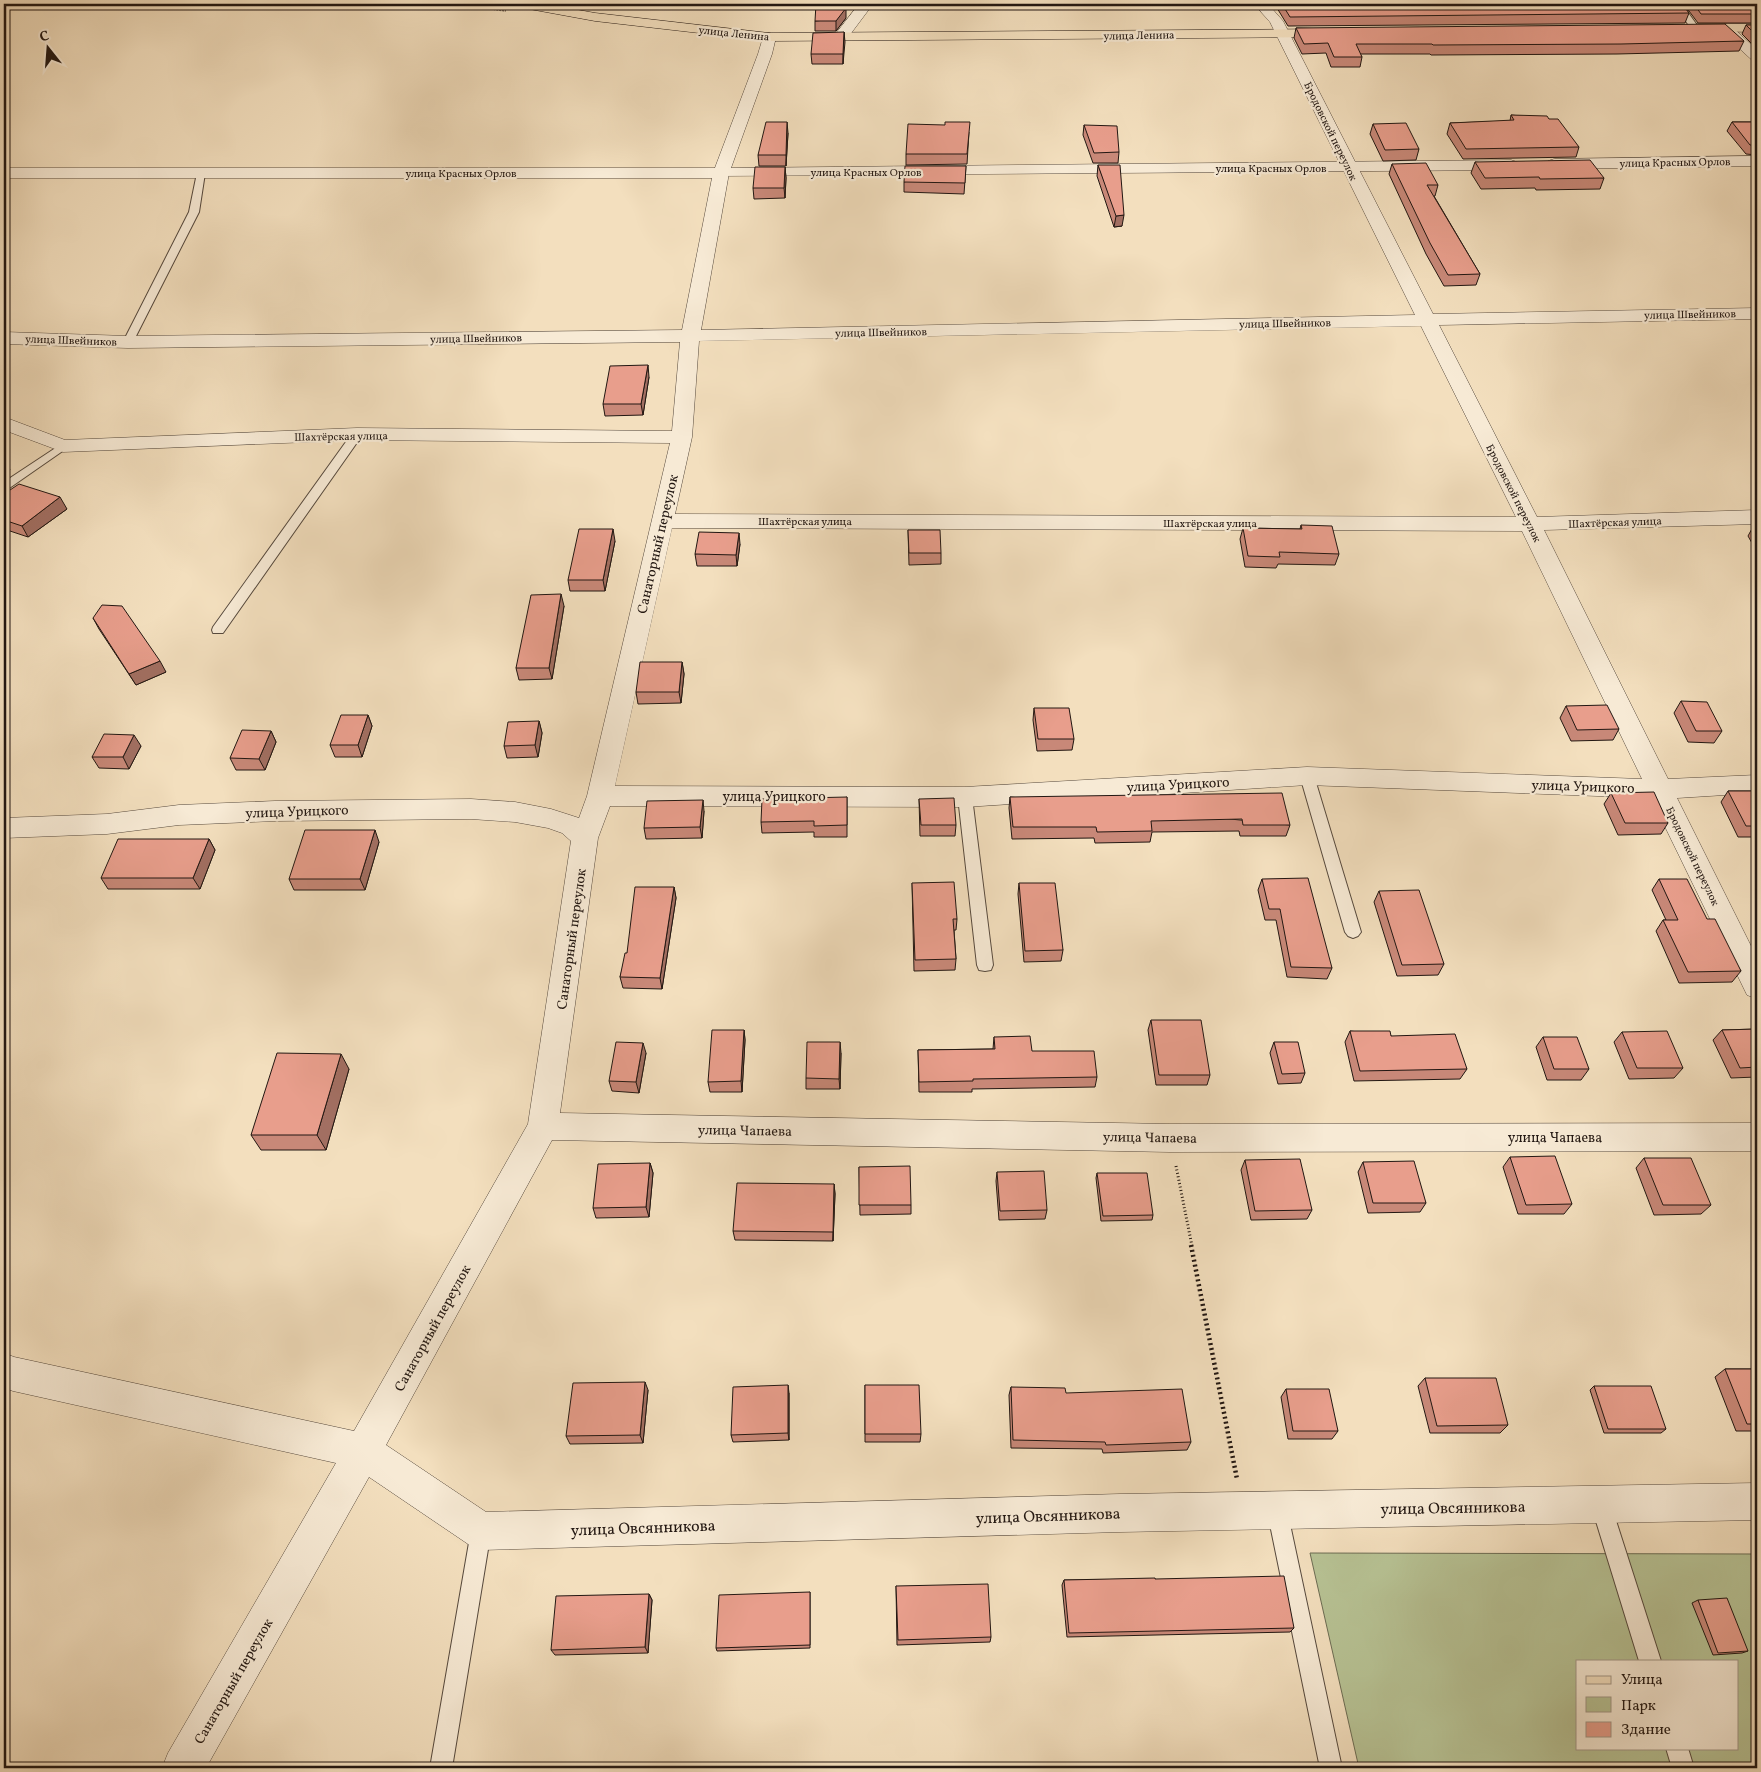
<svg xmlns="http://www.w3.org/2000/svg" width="1761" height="1772" font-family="Vollkorn,serif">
<rect width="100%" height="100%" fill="#f3dfbe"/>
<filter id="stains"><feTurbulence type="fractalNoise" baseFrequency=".004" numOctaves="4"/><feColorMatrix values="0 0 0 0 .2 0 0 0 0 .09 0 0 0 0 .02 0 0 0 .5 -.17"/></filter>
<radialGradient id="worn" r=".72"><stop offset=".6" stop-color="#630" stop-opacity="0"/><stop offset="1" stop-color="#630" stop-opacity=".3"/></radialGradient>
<path fill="#b7c294" stroke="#6c6c53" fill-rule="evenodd" d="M1310,1553L1757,1554V1768H1359ZM1577,1661H1737V1748H1577Z"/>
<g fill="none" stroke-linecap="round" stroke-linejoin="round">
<defs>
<path id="service" d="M1674,4H1682L1699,28L1698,30H1692Z
M201,170L205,173L199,212L133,342L128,345L124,344L123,342L189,212L197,173Z
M357,431L363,434L223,633H213L212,630L213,627L353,432Z
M63,443L69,446L67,448L8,489L4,490V482Z
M1307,771L1312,772L1314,776L1361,932L1358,936L1353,938L1348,936L1345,932L1300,776L1302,772Z
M965,792L970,793L972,797L993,965L991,970L985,971L979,970L977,965L958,797L960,793Z
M1601,1495L1608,1498L1611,1505L1661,1661H1639L1591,1505L1594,1498Z
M1277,1500L1284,1503L1287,1510L1342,1768H1320L1267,1510L1270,1503Z
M481,1521L488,1524L491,1531L452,1768H430L471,1531L474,1524Z
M1666,1748H1688L1694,1768H1672Z"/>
<path id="minor" d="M859,4H873L846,40H836L834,37L837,32Z
M1254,4H1268L1283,21L1433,314L1757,308V319L1439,325L1537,517L1757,510V524L1544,530L1668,779L1757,775V793L1677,798L1757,958V999L1747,995L1651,798L1307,785L965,807L610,806L598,838L560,1113L1170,1124L1757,1123V1151L1170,1152L552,1140L386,1445L486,1512L1120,1494L1757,1483V1520L1120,1532L481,1550L468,1544L369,1477L206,1768H162L168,1753L336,1463L13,1391L4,1388V1353L14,1357L354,1431L528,1124L571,841L562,833L548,828L515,822L471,819L275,821L179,825L107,834L4,838V818L107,814L179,805L275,801L471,799L515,802L551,809L579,818L587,796L670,443L357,440L63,452L4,430V417L65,440L357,428L672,431L680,342L128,348L4,344V332L128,336L682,330L712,178H4V168H721L727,170L729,173L701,330L1415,315L1270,22ZM1421,326L1516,517L675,514L692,437L699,341ZM672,528L1522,531L1642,779L1307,767L965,787L615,786Z
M1725,24L1730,25L1757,50V61L1752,60L1720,31L1718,28Z"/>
<path id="tertiary" d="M769,33L774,34L776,37L772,54L731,168L1511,160L1517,162L1519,165L1517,168L1511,170L715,176L713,173L758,54L764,34Z
M1757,156V166L1554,169L1548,167L1546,164L1548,161L1554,159Z"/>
<path id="primary" d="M517,4H545L595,13L769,33L1333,29L1338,30L1340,33L1338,36L1333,37L769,41L595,21L524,8Z
M1691,24H1757V32L1686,31L1684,28Z"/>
</defs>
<use href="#service" stroke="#56493d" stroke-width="2"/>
<use href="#minor" stroke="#56493d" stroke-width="1"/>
<use href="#tertiary" stroke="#56493d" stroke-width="1"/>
<use href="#primary" stroke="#221712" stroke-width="1"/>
<path stroke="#221712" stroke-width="2" stroke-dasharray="0.5 1" stroke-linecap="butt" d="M462,4L506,11"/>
<path stroke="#221712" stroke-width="3" stroke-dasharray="1 2.5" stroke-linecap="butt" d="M1176,1166L1192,1246"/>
<path stroke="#221712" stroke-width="4.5" stroke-dasharray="2 3" stroke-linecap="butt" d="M1191,1245L1237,1479"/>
<use href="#service" fill="#f7ead5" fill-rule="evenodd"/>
<use href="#minor" fill="#f7ead5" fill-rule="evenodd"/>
<use href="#tertiary" fill="#f7ead5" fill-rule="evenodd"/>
<use href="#primary" fill="#f3dfbe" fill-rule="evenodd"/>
</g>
<path fill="#c88878" stroke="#221712" d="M1278,4H1682L1689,13L1685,23L1288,26L1277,8Z
M1688,4H1757V23H1698L1686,7Z
M846,18L836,31H815V21Z
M1746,25H1757V49L1742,34Z
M1296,28L1744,41L1739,51L1617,54L1431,55L1430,54H1360L1362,57L1360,67H1331L1326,53L1302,54L1294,38Z
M844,32L843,64H812L811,54Z
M1511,115L1549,119L1579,147L1576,157L1463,159L1447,134L1450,123L1510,121Z
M1732,122H1757V155L1746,154L1727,131Z
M1373,124L1419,149L1416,160L1383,161L1370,134Z
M1084,125L1119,152L1118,163H1093L1083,135Z
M969,132L967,164L906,165V154Z
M788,133L786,166H759L758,155Z
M1475,162L1604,178L1600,189L1536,190L1535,188L1481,189L1471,173Z
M1392,164L1438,185L1435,196H1434L1480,274L1476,285L1444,286L1426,254L1389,174Z
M1098,165L1122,226L1114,227L1097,176Z
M966,166L964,194L904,192V182Z
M785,167L786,178L785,198L754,199L753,188Z
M649,377L643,415L605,416L603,404Z
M4,494L67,509L28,537L4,529Z
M1301,525L1339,554L1335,565L1278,564L1276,568L1245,567L1240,539L1243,528L1300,529Z
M1754,525H1757V552L1748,536Z
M908,530L941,553V564L909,565Z
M615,541L605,591H570L568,580Z
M740,544L737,566H697L695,554Z
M564,606L552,679L519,680L516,668Z
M93,618L166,672L136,685L99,629Z
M682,662L684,674L681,703L638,704L636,692Z
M1681,701L1722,731L1714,743L1688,742L1674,713Z
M1566,706L1619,729L1613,740L1571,741L1560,718Z
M1034,708L1074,739L1072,750L1037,751L1033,720Z
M368,715L372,726L362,757H335L330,745Z
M539,721L542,733L538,757L507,758L504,746Z
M271,731L276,742L265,770H236L230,758Z
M141,746L129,769L99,768L92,757Z
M1728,791H1757V837H1738L1721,802Z
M1611,793L1668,823L1661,834L1618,835L1604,804Z
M847,797V837H814V832L762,833L761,822Z
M1010,797L1290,825L1286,836H1240L1239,831L1152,832L1150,842L1095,843L1094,838L1012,839L1009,808Z
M919,799L956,825L955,836H920Z
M704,811L702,838L646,839L644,828Z
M209,839L215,850L200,889H108L101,878Z
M379,842L365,890H294L289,879Z
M1262,879L1332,968L1327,979L1287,977L1276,920H1265L1258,890Z
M1659,879L1707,919L1741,971L1732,982L1679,983L1656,931L1663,920H1666L1652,890Z
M912,883L957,919L956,930H954L956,959L955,970L914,971Z
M1019,883L1063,950L1061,961L1024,962L1018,894Z
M674,887L676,898L662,989L623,988L620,977L627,953Z
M1379,891L1444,964L1438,975L1397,976L1374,902Z
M1151,1020L1210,1075L1207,1085H1156L1148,1030Z
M1757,1029V1077L1731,1078L1713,1040L1722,1030Z
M744,1030L745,1040L742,1092H710L708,1082Z
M1350,1031L1391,1036L1467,1069L1460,1079L1354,1081L1345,1042Z
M1622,1032L1683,1068L1674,1078L1629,1079L1614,1042Z
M994,1037L1097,1077L1095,1087L972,1089V1092H919L918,1050L993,1049Z
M1543,1037L1589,1069L1581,1080H1547L1536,1047Z
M1274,1042L1305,1073L1301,1083L1278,1084L1270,1053Z
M646,1053L639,1093L612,1091L609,1081Z
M841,1053L840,1089H806V1078Z
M349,1069L326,1150H261L251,1135Z
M1510,1157L1572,1204L1564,1214H1518L1503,1167Z
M1644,1158L1711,1205L1701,1214L1654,1215L1636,1168Z
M1245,1160L1312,1210L1307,1219L1251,1220L1241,1170Z
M1363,1162L1426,1203L1420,1212L1368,1213L1358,1172Z
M650,1163L653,1173L649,1217L596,1218L593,1208Z
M859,1167L911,1205V1214L860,1215Z
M997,1172L1047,1210L1045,1219L999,1220L996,1181Z
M1097,1173L1153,1215L1152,1220L1101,1221L1096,1178Z
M834,1184L835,1194L833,1241L735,1240L733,1231Z
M1725,1369H1757V1431H1736L1715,1377Z
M1425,1378L1508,1425L1500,1433H1430L1418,1386Z
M865,1385L921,1434L920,1442H865Z
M1594,1386L1666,1429L1661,1433H1604L1590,1390Z
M1011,1387L1191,1442L1187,1450L1103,1453L1102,1449L1011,1448L1009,1395Z
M1286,1389L1338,1431L1332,1439H1288L1281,1397Z
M648,1390L643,1443L570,1444L566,1436Z
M789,1393V1440L733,1442L731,1435Z
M1155,1579L1294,1628L1290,1632L1067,1637L1062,1585L1064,1580Z
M896,1586L991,1637L990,1642L897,1645Z
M810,1592V1648L717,1651L716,1648Z
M649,1594L652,1600L648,1653L555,1655L551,1650Z
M1698,1600L1748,1651L1742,1653L1713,1655L1692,1603Z"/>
<path fill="#a26f62" stroke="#221712" d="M846,4V18L836,31V21Z
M844,32L845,42L843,64V54Z
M787,122L788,133L786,166V155Z
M785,167L786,178L785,198L784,188Z
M1124,215L1122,226L1114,227L1116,216Z
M648,365L649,377L643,415L641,404Z
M4,459L10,470L4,475Z
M60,497L67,509L28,537L22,526Z
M613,529L615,541L605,591L603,580Z
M739,533L740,544L737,566L736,555Z
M561,594L564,606L552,679L549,668Z
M160,661L166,672L136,685L129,674Z
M682,662L684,674L681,703L679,692Z
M368,715L372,726L362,757L358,745Z
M539,721L542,733L538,757L535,745Z
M271,731L276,742L265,770L259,759Z
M134,735L141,746L129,769L123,757Z
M703,800L704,811L702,838L700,827Z
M375,830L379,842L365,890L360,879Z
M209,839L215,850L200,889L193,878Z
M674,887L676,898L662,989L660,978Z
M744,1030L745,1040L742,1092L741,1081Z
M840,1042L841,1053L840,1089L839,1079Z
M643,1043L646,1053L639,1093L636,1082Z
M341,1054L349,1069L326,1150L317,1135Z
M650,1163L653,1173L649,1217L646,1207Z
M834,1184L835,1194L833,1241V1232Z
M645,1382L648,1390L643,1443L640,1435Z
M788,1385L789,1393V1440L788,1433Z
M649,1594L652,1600L648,1653L645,1647Z"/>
<path fill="#e89e8c" stroke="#221712" d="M816,4H846V8L836,21H815Z
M1282,4H1682L1689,13L1290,17Z
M1694,4H1757V14H1701Z
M1725,24L1744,41L1621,44L1433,45L1432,44H1356L1362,57H1334L1328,43L1304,44L1296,28Z
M1746,25H1757V36Z
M844,32L843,54H811L813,33Z
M1511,115L1547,116L1549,119H1558L1579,147L1466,149L1450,123L1514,120Z
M766,122H787L786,155H758Z
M945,122H970L967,154H906L908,124L945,125Z
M1732,122H1757V145H1750Z
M1406,123L1419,149L1385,150L1373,124Z
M1084,125L1117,126L1119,152L1094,153Z
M1590,160L1604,178L1540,179L1539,177L1485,178L1475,162Z
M1426,163L1438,185H1427L1480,274L1448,275L1430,243L1392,164Z
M1098,165H1120L1124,215L1116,216Z
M905,166H966L965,183L904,182Z
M755,167H785L784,188H753Z
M648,365L641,404H603L610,366Z
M19,484L60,497L22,526L4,520V494Z
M1301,525L1332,526L1339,554L1279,552L1280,557L1248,556L1243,528L1302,529Z
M579,529H613L603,580H568Z
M908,530H940L941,553H909Z
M699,532L739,533L736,555L695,554Z
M561,594L549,668H516L531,595Z
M102,605L122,606L160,661L129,674L93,618Z
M640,662H682L679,692H636Z
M1681,701L1707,702L1722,731H1696Z
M1607,705L1619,729L1577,730L1566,706Z
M1034,708H1069L1074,739H1038Z
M341,715H368L358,745H330Z
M539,721L535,745L504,746L508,722Z
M242,730L271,731L259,759L230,758Z
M104,734L134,735L123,757H92Z
M1728,791H1757V826H1746Z
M1654,792L1668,823H1625L1611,793Z
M1282,793L1290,825H1243L1242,819L1151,821L1152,831L1097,832L1096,827H1013L1010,797Z
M847,797V825L814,826V821L761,822L762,799Z
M954,798L956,825H921L919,799Z
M703,800L700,827L644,828L647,801Z
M305,830H375L360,879H289Z
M118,839H209L193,878H101Z
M1308,878L1332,968L1291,967L1280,909H1269L1262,879Z
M1659,879H1687L1707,919H1715L1741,971L1688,972L1663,920H1678Z
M954,882L957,919H953L956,959L915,960L912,883Z
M1019,883H1055L1063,950L1025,951Z
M635,887H674L660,978L620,977L625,953H627Z
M1419,890L1444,964L1402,965L1379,891Z
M1151,1020H1201L1210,1075H1159Z
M1757,1029V1067L1740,1068L1722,1030Z
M712,1030H744L741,1081L708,1082Z
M1350,1031H1390L1391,1036L1455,1034L1467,1069L1360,1071Z
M1667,1031L1683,1068H1637L1622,1032Z
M1030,1036L1032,1051H1094L1097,1077L973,1079V1081L919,1082L918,1050L995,1049L994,1037Z
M1543,1037H1577L1589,1069H1554Z
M616,1042L643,1043L636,1082L609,1081Z
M807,1042H840L839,1079L806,1078Z
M1274,1042H1298L1305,1073L1282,1074Z
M277,1053L341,1054L317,1135H251Z
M1555,1156L1572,1204L1526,1205L1510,1157Z
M1644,1158H1691L1711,1205H1663Z
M1300,1159L1312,1210L1255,1211L1245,1160Z
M1414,1161L1426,1203H1373L1363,1162Z
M650,1163L646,1207L593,1208L598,1164Z
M910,1166L911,1205H859V1167Z
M1044,1171L1047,1210L1000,1211L997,1172Z
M1097,1173H1147L1153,1215L1103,1216Z
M737,1183L834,1184L833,1232L733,1231Z
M1725,1369H1757V1424H1747Z
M1425,1378H1496L1508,1425L1437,1426Z
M645,1382L640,1435L566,1436L573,1383Z
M788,1385V1433L731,1435L733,1387Z
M865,1385H919L921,1434H865Z
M1594,1386H1651L1666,1429H1608Z
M1011,1387L1065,1388L1066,1393L1182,1389L1191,1442L1106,1445L1105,1442L1013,1440Z
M1286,1389H1329L1338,1431H1293Z
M1284,1576L1294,1628L1069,1633L1064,1580L1155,1578V1579Z
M988,1584L991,1637L898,1640L896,1586Z
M810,1592V1645L716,1648L719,1595Z
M649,1594L645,1647L551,1650L556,1596Z
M1727,1598L1748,1651L1718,1653L1698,1600Z"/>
<g text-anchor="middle" stroke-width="4.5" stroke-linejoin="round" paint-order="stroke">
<g font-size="11" fill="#221712" stroke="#f7ead5">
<text transform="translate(734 33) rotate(6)" y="4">улица Ленина</text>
<text transform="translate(1139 35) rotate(-1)" y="4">улица Ленина</text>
<text transform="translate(1331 131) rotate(64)" y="4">Бродовской переулок</text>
<text transform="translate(1675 162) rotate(-1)" y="4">улица Красных Орлов</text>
<text x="1271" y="172">улица Красных Орлов</text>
<text x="866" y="176">улица Красных Орлов</text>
<text x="461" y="177">улица Красных Орлов</text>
<text transform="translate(1690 314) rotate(-1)" y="4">улица Швейников</text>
<text transform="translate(1285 323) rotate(-1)" y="4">улица Швейников</text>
<text transform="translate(881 332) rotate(-1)" y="4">улица Швейников</text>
<text transform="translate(476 338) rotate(-1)" y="4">улица Швейников</text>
<text transform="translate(71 340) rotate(2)" y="4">улица Швейников</text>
<text transform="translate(341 436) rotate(-1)" y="4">Шахтёрская улица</text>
<text transform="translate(1514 493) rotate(63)" y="4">Бродовской переулок</text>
<text x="805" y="525">Шахтёрская улица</text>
<text transform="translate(1615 522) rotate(-2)" y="4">Шахтёрская улица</text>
<text x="1210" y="527">Шахтёрская улица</text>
<text transform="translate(1693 856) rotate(64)" y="4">Бродовской переулок</text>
</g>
<g font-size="14" fill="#221712" stroke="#f7ead5">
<text transform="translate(657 544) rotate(-77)" y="5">Санаторный переулок</text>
<text transform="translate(1178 784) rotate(-3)" y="5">улица Урицкого</text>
<text transform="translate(1583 786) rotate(2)" y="5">улица Урицкого</text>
<text x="774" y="801">улица Урицкого</text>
<text transform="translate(297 811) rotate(-2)" y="5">улица Урицкого</text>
<text transform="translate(571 939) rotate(-82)" y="5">Санаторный переулок</text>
<text transform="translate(745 1130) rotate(1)" y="5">улица Чапаева</text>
<text transform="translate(1150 1137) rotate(1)" y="5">улица Чапаева</text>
<text x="1555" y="1142">улица Чапаева</text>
<text transform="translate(432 1328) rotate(-61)" y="5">Санаторный переулок</text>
<text transform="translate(233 1681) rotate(-60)" y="5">Санаторный переулок</text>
</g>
<g font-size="16" fill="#221712" stroke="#f7ead5">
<text transform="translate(1453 1507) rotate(-1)" y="6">улица Овсянникова</text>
<text transform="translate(1048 1515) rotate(-2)" y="6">улица Овсянникова</text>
<text transform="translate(643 1527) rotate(-2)" y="6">улица Овсянникова</text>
</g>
</g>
<rect width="1761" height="1772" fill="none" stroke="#f3dfbe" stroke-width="20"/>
<rect x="5" y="5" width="1751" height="1762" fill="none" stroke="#221712" stroke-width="2.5"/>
<rect x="10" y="10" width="1741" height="1752" fill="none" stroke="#221712"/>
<rect x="1576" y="1660" width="162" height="90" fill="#f7ead5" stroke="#a29687"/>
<rect x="1586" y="1676" width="25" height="8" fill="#f3dfbe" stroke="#a29687"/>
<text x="1621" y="1684" font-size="15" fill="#221712">Улица</text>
<rect x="1586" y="1697" width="25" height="15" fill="#b7c294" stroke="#a29687"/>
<text x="1621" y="1710" font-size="15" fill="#221712">Парк</text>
<rect x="1586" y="1722" width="25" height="15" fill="#e89e8c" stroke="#a29687"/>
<text x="1621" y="1734" font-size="15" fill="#221712">Здание</text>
<g transform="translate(48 48) rotate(343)" stroke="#f7ead5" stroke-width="4" paint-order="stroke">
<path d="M0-4L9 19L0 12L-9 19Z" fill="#221712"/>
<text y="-8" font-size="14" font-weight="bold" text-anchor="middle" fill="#221712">С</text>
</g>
<rect width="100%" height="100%" filter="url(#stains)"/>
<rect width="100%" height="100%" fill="url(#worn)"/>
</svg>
